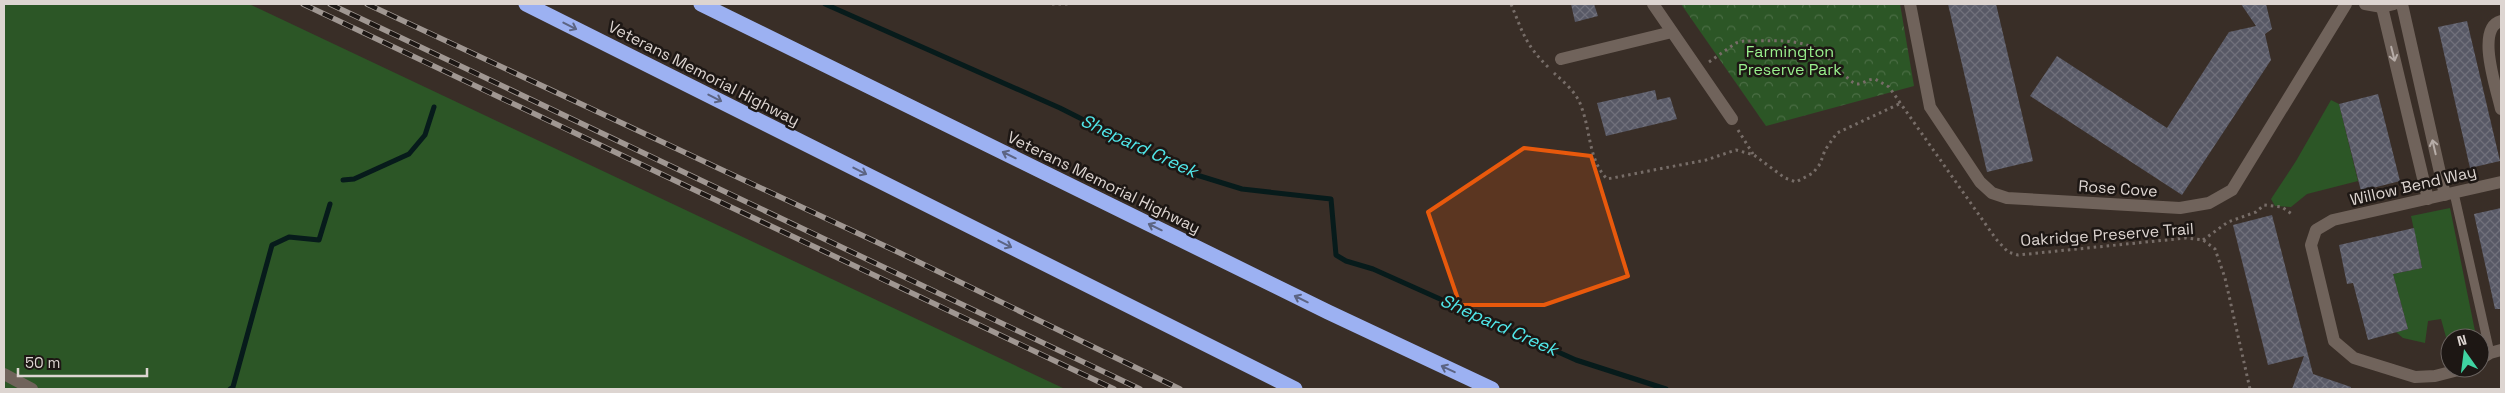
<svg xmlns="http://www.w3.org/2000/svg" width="2505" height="393" font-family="'Space Grotesk',sans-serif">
<defs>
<pattern id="park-crowns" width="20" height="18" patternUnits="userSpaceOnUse" patternTransform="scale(1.25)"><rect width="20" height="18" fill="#2c5626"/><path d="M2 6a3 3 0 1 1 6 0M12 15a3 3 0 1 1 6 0" fill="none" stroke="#4a6d44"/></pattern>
<pattern id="building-cross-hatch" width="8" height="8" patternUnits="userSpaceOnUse" patternTransform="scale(1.25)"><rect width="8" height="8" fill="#585966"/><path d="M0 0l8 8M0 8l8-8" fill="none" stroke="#70707b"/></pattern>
</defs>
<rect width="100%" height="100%" fill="#392e27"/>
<path fill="#2c5626" d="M4,4H249L1065,389H4Z
M2331,100L2339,104L2358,181L2307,194L2291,207L2275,206L2271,199L2296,161Z
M2450,208L2475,331L2471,338H2450L2449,348L2441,319L2428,321L2425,343L2403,338L2396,332L2408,329L2393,274L2422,268L2411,216Z"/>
<path fill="url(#park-crowns)" d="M1681,4H1900L1914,86L1766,126Z"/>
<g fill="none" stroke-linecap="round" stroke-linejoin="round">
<path stroke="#071b1b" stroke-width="5" d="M825,4L1060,108L1187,172L1242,189L1331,199L1336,255L1346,261L1373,269L1576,360L1666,389
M343,180L354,179L409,154L425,135L434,107
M230,389L233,387L272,245L289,237L319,240L330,204"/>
</g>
<path fill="url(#building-cross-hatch)" d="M1571,4H1594L1598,16L1575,22Z
M1948,4H1996L2033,161L1987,172Z
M2241,4H2266L2272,29L2265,34L2271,60L2182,195L2030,96L2057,56L2167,128L2229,32L2256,26Z
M2467,21L2500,161L2470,168L2438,27Z
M1655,90L1657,100L1670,97L1677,119L1606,136L1597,103Z
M2378,94L2400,181L2361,191L2339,104Z
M2501,208V309H2495L2474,214Z
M2272,215L2313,374L2351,387V389H2292L2304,356L2268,365L2233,225Z
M2414,228L2422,268L2393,274L2408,329L2368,340L2353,283L2347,284L2339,245Z"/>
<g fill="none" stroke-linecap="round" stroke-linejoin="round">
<path stroke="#776d68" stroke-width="3" stroke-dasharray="2.5 4" stroke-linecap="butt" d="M1052,4H1071
M1511,4C1523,33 1525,44 1548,67
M1709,62L1736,43L1744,41C1768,41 1795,38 1817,49C1828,54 1849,84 1857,84C1863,84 1868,79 1875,79L1889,87L1996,239L2008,252L2018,255L2186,238L2203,240L2215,249L2225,278L2250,389
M1554,73C1564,82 1577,93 1581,106C1591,131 1588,159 1607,179L1706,160L1736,150L1754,155L1785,178L1796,182L1813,173L1820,164L1825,150L1837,133L1899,104
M1738,130L1753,154
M2203,240L2228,222L2256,212L2264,205L2282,207L2293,215"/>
<path stroke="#70635b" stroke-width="9" d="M2454,193L2490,353"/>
<path stroke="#70635b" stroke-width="12" d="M1653,4L1732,119
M1910,4L1930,107L1980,182L1992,193L2007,198L2180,208L2209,203L2232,190L2346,4
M2402,4L2445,195
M2382,7L2428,199
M2501,21C2475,28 2497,90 2501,109
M1561,59L1672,32
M2480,359L2490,353L2501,350
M2466,368L2435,376L2415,377L2354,358L2334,341L2311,245L2316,230L2333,220L2501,182
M4,374L32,389"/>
<path stroke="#70635b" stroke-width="12" d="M2365,4L2382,7L2394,4"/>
<path stroke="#9cb1f2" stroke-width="15" d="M526,4L1295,389
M701,4L1328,312L1492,389"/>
<defs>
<path id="rail" d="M303,4L1114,389
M330,4L1140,389
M367,4L900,253L1180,389"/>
</defs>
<use href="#rail" stroke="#a09792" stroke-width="5.5"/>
<use href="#rail" stroke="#1d1714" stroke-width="4" stroke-dasharray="11" stroke-linecap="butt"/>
</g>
<defs><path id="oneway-shaft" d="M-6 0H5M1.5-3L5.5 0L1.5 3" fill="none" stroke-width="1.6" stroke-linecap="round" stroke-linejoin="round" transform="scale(1.25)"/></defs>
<g stroke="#5c6483">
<use href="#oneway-shaft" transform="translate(570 26) rotate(27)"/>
<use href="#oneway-shaft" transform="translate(715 98) rotate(27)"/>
<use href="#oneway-shaft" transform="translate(1009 155) rotate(-154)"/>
<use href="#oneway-shaft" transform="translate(860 171) rotate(27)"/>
<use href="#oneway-shaft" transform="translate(1155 227) rotate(-154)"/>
<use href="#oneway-shaft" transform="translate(1005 244) rotate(27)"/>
<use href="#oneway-shaft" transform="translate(1301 299) rotate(-154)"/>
<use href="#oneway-shaft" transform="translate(1448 369) rotate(-155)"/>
</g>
<g stroke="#b7ada8">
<use href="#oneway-shaft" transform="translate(2393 54) rotate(76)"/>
<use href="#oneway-shaft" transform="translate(2434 147) rotate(-103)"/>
</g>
<path fill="#e8590c" fill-opacity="0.2" stroke="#e8590c" stroke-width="4" stroke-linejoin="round" d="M1524,148L1591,156L1628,276L1544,305H1460L1428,212Z"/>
<g text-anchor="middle" stroke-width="5" stroke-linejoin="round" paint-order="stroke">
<g font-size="16" fill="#99f08d" stroke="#1d1714">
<text x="1790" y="57">Farmington<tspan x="1790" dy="18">Preserve Park</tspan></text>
</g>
<g font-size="16" fill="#ddd5d1" stroke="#1d1714">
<text transform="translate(704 73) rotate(27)" y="6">Veterans Memorial Highway</text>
<text transform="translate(1104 182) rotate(26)" y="6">Veterans Memorial Highway</text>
<text transform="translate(2413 185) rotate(-13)" y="6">Willow Bend Way</text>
<text transform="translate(2118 188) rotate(4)" y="6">Rose Cove</text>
<text transform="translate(2107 234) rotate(-4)" y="6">Oakridge Preserve Trail</text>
</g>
<g font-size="18" font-style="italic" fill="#50e7ea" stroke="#1d1714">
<text transform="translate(1139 146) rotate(25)" y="6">Shepard Creek</text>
<text transform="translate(1499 325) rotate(24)" y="6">Shepard Creek</text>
</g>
</g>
<rect width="2505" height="393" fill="none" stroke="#ddd5d1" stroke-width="10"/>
<g transform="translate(2465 353) rotate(346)"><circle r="24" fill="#1d1714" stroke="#6a6360"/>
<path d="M0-4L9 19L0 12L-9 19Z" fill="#3fd4a2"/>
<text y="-8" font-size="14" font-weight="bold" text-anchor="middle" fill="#ddd5d1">N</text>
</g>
<path d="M18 368v8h129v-8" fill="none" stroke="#ddd5d1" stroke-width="2.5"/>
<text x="25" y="368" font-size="15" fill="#ddd5d1" stroke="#1d1714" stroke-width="4" paint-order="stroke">50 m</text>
</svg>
